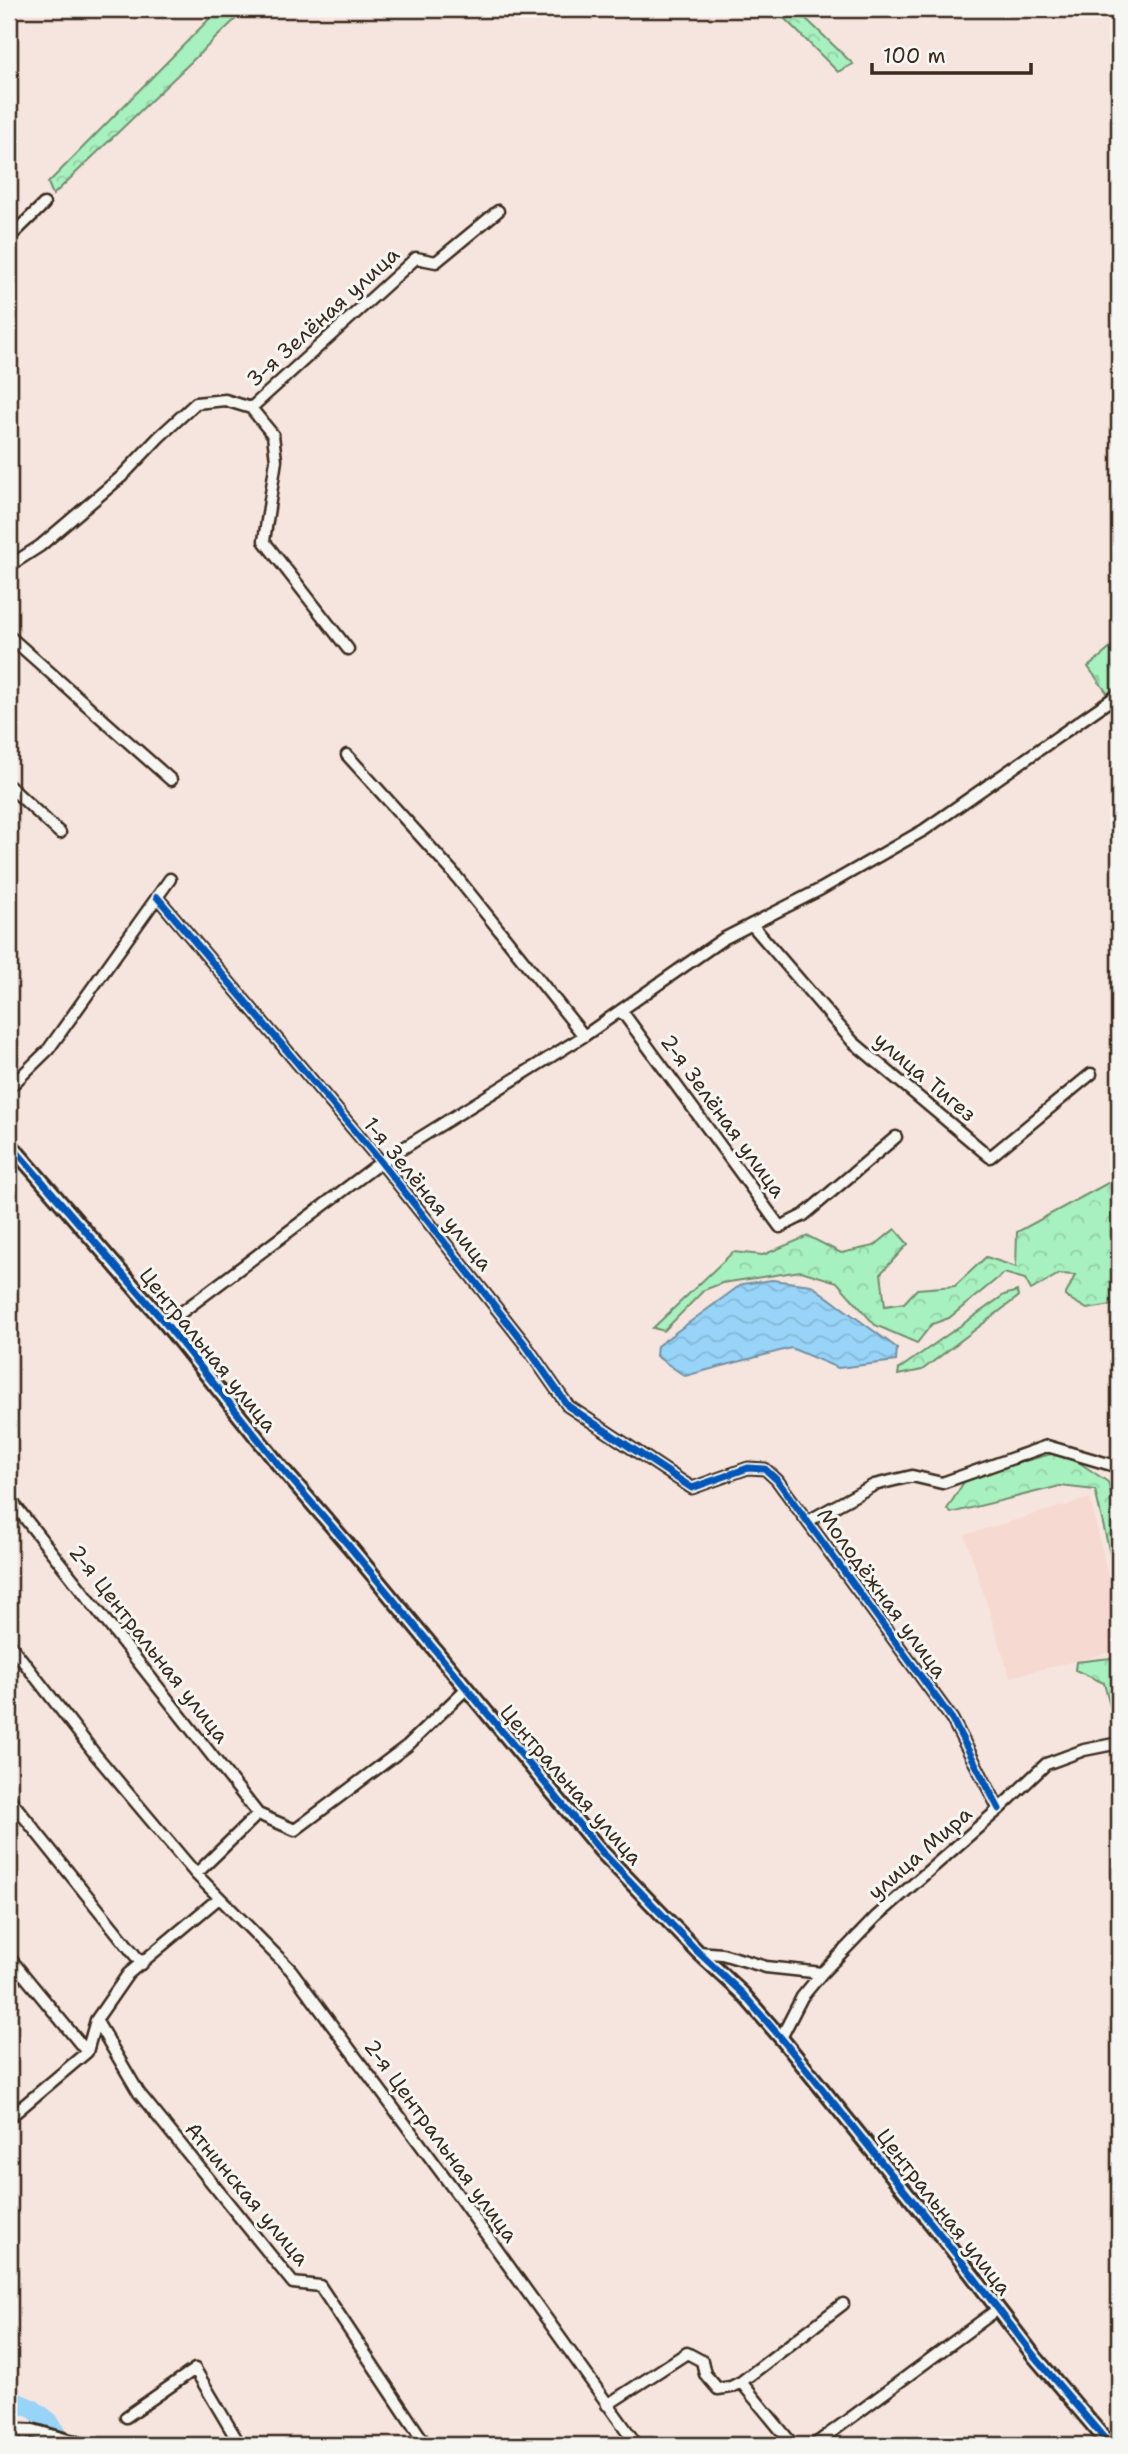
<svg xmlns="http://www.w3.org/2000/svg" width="1128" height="2454" font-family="'Shantell Sans',sans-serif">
<defs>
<pattern id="forest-crowns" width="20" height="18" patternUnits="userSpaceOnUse" patternTransform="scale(1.75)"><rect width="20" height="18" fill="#a7f0bf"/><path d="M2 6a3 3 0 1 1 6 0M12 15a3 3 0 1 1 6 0" fill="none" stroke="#91cea4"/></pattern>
<pattern id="cemetery-stones" width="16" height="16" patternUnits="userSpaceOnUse" patternTransform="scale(1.75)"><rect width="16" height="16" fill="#a7f0bf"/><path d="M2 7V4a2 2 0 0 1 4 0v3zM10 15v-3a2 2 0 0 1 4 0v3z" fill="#91cea4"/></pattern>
<pattern id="water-waves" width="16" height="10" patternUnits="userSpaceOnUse" patternTransform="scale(1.75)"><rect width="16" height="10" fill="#97d4f8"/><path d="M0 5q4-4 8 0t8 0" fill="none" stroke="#83b6d4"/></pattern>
</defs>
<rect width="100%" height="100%" fill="#f6e5de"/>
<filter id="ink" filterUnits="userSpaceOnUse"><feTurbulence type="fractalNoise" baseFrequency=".0143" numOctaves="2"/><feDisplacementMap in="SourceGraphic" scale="14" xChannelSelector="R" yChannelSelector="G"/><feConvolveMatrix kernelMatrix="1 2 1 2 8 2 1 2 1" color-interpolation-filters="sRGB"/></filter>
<g filter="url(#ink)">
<path fill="#f6d9d0" d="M1090,1498L1119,1625V1650L1010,1677L965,1535Z"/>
<path fill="url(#forest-crowns)" stroke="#718d6e" stroke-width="2" d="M219,9H246L53,195L48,183Z
M775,9H796L853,64L838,72Z
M1119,1177V1304L1087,1309L1065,1296L1075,1275L1059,1274L1031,1290L1025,1279L1004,1273L949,1318L932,1324L917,1343L875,1325L837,1282L801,1271L722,1283L704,1290L664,1331L653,1328L733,1252L763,1255L808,1236L841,1253L874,1246L895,1229L908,1244L881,1273L885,1306L904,1303L917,1289L955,1286L986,1257L1016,1267L1017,1232Z
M1017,1291L1018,1297L922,1370L898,1375L899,1369L1004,1295Z
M1062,1451L1108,1482L1119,1523V1592L1095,1490L1060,1486L951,1513L947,1509L967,1477Z
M1119,1657V1698L1111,1710L1104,1683L1075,1670L1076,1662Z"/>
<path fill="url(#cemetery-stones)" stroke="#718d6e" stroke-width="2" d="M1119,641V709L1088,667Z"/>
<path fill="url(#water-waves)" stroke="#7290a1" stroke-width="2" d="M772,1280L811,1285L897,1348L896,1361L838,1368L791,1348L685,1376L656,1356L657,1346L742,1284Z"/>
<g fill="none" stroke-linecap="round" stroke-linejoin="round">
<path stroke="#97d4f8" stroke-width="19" d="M9,2399L33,2409L49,2421L63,2445"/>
<defs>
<path id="minor" d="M9,238L44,204
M251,408L273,435L276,460L264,541L348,649
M9,566L40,546L121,477L159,437L196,403L225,400L251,408L416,258L436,262L498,211
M9,636L171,780
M347,755L451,870L584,1036
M9,786L60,833
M157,897L381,1162L524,1343L568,1406L692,1488L748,1468L765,1469L777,1480L952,1719L999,1809
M752,925L853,1042L990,1157L1091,1074
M621,1010L780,1227L804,1215L896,1137
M9,1088L48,1050L170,879
M166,1324L381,1162L584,1036L723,939L821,889L924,830L1119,694
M9,1498L258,1814L295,1830L407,1746L466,1689
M808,1521L874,1485L912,1476L942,1483L1047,1446L1115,1466L1119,1465
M9,1643L95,1754L196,1874L291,1970L455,2191L637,2445
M9,1798L142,1964
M196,1874L258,1814
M698,1952L722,1954L766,1967L822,1973
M9,1957L87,2052
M96,2020L139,2093L293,2283L320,2286L426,2445
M781,2038L802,1997L822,1973L876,1917L999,1809L1046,1764L1084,1750L1119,1743
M9,2118L87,2052L96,2020L128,1974L219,1898
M607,2405L687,2353L702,2361L705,2374L718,2389L731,2387L741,2382
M126,2417L195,2369L240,2445
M793,2445L741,2382L843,2304
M814,2445L998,2309"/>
<path id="tertiary" d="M9,1143L166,1324L279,1465L349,1546L601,1851L698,1952L742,1993L781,2038L959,2258L1035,2357L1110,2445
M9,2430L33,2431L82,2445"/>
</defs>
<use href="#minor" stroke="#3b2a1e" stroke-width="15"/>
<use href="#tertiary" stroke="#3b2a1e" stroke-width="18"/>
<use href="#minor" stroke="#f6f6f2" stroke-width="10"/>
<use href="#tertiary" stroke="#f6f6f2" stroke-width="12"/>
<defs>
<path id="cycleway" d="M157,897L381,1162L524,1343L568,1406L692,1488L748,1468L765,1469L777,1480L952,1719L999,1809
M9,1143L166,1324L279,1465L349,1546L601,1851L698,1952L742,1993L781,2038L959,2258L1035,2357L1110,2445"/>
</defs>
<use href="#cycleway" stroke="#f6f6f2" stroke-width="11"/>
<use href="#cycleway" stroke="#0057b8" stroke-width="7"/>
</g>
</g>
<g text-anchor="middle" stroke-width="6" stroke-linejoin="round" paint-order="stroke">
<g font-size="21" fill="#3b2a1e" stroke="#f6f6f2">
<text transform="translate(323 317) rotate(-42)" y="7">3-я Зелёная улица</text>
<text transform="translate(925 1077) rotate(40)" y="7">улица Тигез</text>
<text transform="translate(723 1116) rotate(54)" y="7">2-я Зелёная улица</text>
<text transform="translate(428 1194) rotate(51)" y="7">1-я Зелёная улица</text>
<text transform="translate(208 1350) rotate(51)" y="7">Центральная улица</text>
<text transform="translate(882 1593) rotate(54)" y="7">Молодёжная улица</text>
<text transform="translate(149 1644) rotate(52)" y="7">2-я Центральная улица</text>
<text transform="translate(571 1785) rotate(49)" y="7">Центральная улица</text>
<text transform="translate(920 1853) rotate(-41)" y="7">улица Мира</text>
<text transform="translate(441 2141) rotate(54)" y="7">2-я Центральная улица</text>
<text transform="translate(247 2194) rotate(50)" y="7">Атнинская улица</text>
<text transform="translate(944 2212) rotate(52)" y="7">Центральная улица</text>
</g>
</g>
<rect width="1128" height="2454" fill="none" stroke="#f6f6f2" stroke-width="35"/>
<rect x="18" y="18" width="1093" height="2419" fill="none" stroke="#3b2a1e" stroke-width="2.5" filter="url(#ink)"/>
<path d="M872 63v10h159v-10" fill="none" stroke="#3b2a1e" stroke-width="3.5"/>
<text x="883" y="63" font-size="21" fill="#3b2a1e" stroke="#f6f6f2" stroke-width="5" paint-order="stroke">100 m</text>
</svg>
